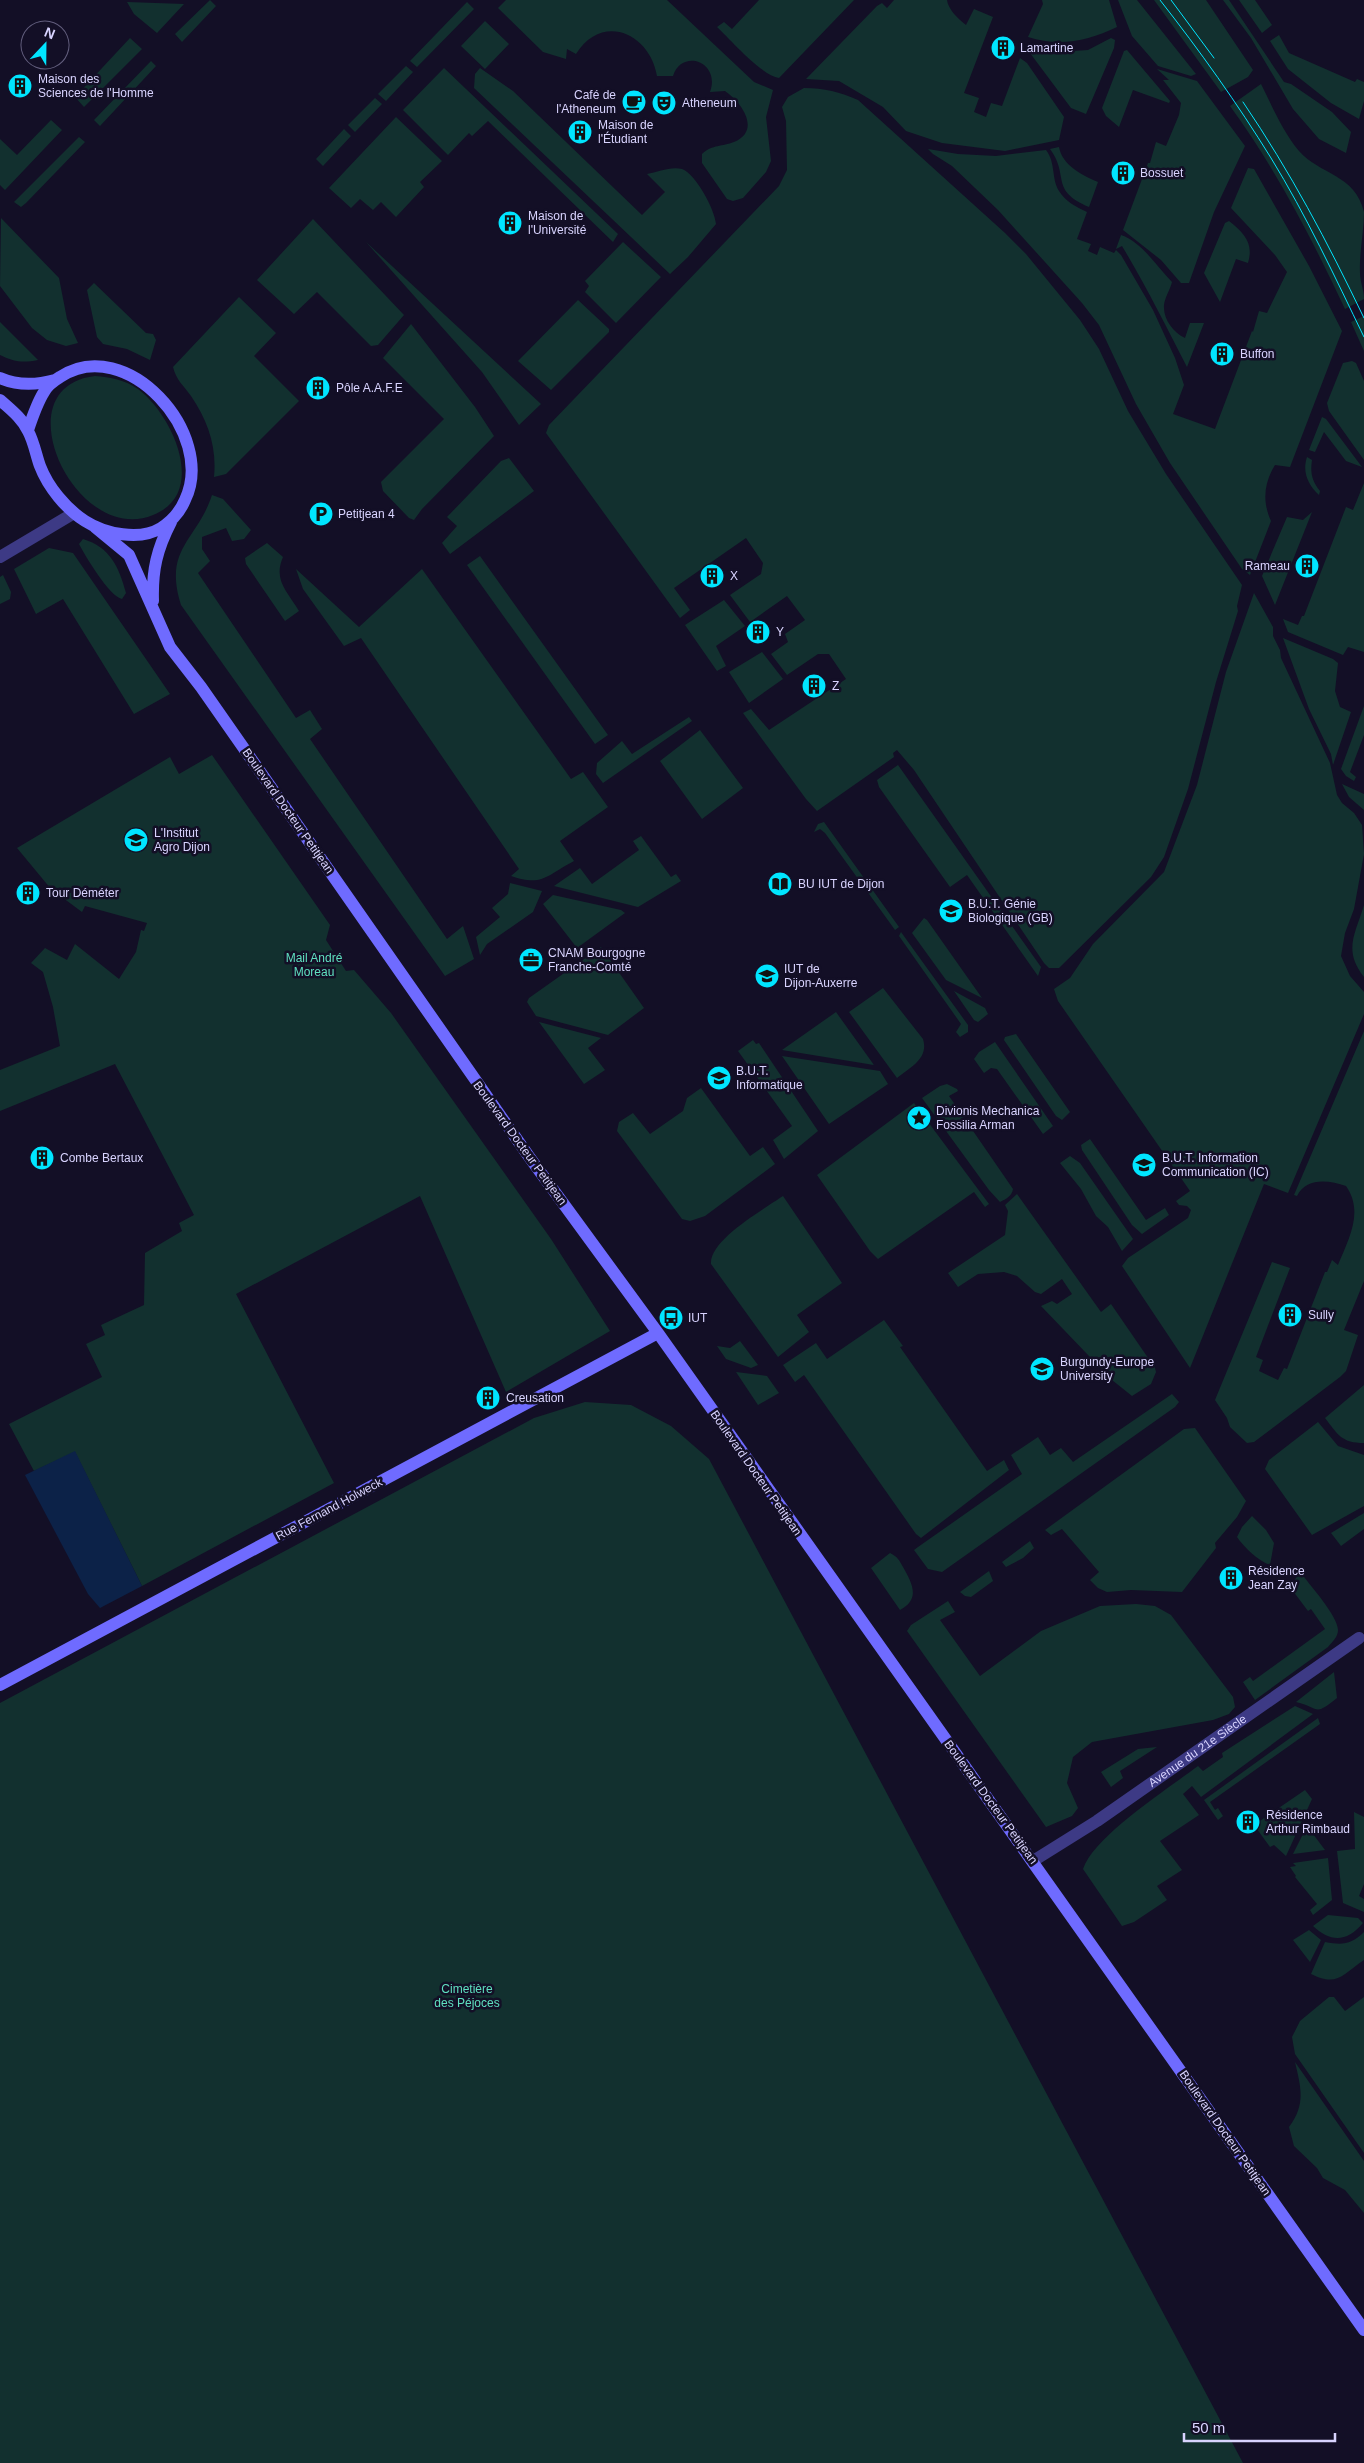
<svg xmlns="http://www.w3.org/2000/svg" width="1364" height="2463" font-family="Helvetica,sans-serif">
<rect width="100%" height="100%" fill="#130f26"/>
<path fill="#12302f" d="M210,0L216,6L182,42L175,34Z
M506,0H667L754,82L773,90L766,117L771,161L766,172L743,198L733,201L727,199L702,163V154C713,144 722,147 734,142C762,130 741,102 725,91L710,92C721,62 682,48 673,76H657C650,33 602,12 576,54L567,49L566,59L543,52L498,8Z
M759,0H854L779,78C761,75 731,40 717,27L724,22L732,29Z
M894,0H947C948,9 958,19 966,25L974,9L993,17L964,93L979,98L974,112L986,117L991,103L1002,106L1020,58L1027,63L1064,117L1059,140L1005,151L942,143L906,131L883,107L839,81L806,79L877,6L882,3L887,8Z
M1042,0H1109L1117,27C1088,41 1059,47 1028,37L1043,4Z
M1118,0H1137L1196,74L1191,76L1158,66L1132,36Z
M1154,0H1206L1253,70L1248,77L1221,92Z
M1223,0H1229L1284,82L1291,84L1332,112L1351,132L1346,153L1319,139L1293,109L1251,38Z
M1239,0H1255L1272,25L1262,33Z
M127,2L184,4L157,33L134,14Z
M467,2L474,9L417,67L410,61Z
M485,21L509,44L485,69L461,46Z
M1279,35L1289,53L1355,82L1357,79L1364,82V101L1359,119L1331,103L1288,69L1270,41Z
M130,38L142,49L84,107L75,97Z
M1111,38L1115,40L1114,48L1086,114L1071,108L1030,53L1035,50L1046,53L1088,50Z
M1127,50L1170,101L1169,103L1133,90L1119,127L1106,116L1102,108L1124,51Z
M151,61L156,66L100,126L94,120Z
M406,66L413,72L386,101L378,94Z
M444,68L618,234L613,242L488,121L472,136L469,133L448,155L403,110Z
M480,68L513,91L642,215L665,192L647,174C658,172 671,166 682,169C696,174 715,210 716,224L688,257L670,274L474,88L475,74Z
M1157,69L1197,81L1245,146L1214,212L1189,283H1181L1161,260L1123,230L1148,163H1150L1156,142L1166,146L1179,115L1181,103L1163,80H1169Z
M1261,84C1272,106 1283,132 1299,151C1320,175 1355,174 1364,212C1364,232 1359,253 1360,273C1360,282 1364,290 1364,299L1345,309C1312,239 1276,169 1230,106Z
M804,88C824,88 840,92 858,100L1005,233L1026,254L1080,320L1099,349L1128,411L1166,474L1242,585L1237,606L1238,611L1216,682L1188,789L1164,857L1151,877L1059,968H1049L1044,963L914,770L897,750L893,753L894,757L817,811L806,799L743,713L751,709L769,730L846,679L829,654H818L787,675L771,654L788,642L785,634L805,620L787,596L750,622L730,595L761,574L763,563L746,538L674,588L690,610L680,618L546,433L549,425L779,186L787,170L786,121L782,107L788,97Z
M375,98L382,104L355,132L348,125Z
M396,117L442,161L420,182L424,187L396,217L381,202L373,210L360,199L351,208L329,188Z
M51,120L62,130L5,190L0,185V139L17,155Z
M344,129L351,136L323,166L316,159Z
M79,137L85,142L26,203L21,207L14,202Z
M1059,147C1062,165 1083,176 1098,182L1089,207C1049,190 1070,176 1050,149Z
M928,149L958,154L996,156L1046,150C1056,163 1051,178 1059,191C1065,201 1076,207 1087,212L1077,239L1091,244L1088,251L1097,255L1100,247L1114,253L1116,250L1121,255L1153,310L1175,358L1184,385L1173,414L1215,429L1252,331L1253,332L1259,311L1267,313L1287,272L1275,255L1231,208L1248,168L1254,169L1309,266L1342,331L1290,467L1275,465C1264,483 1262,501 1271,521L1250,575L1242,569L1170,463L1136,404L1099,325L1082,303L998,210L952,166L933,154Z
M1,218L59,278L67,319L78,343L66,346L47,340L32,328L0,286Z
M313,219L404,315L378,345L371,346L317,292L294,314L257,280Z
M1229,221C1244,233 1254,243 1248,263L1236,259L1220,302L1204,273L1225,223Z
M1121,235C1142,242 1157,267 1172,282C1170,290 1165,297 1164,305C1163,319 1173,332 1185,338L1190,323H1204L1187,367C1166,326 1146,286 1122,246L1116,249Z
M366,242L541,404L519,425L482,372Z
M623,242L661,277L616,323L585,292L589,286L585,281Z
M94,283L146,333L153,334L156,340L150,360L127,349L103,344L97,337L87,290Z
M239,297L276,333L254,356L299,401L226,474L214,477C217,447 208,421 191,396C184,386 176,380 173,367Z
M578,300L609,329V332L551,390L518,361Z
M1364,316V351L1351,322Z
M0,322L38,360C23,363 14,362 0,355Z
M411,324L475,407L494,436L422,509L414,520L409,518L383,491L381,482L444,419L383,358Z
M1352,361L1356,363L1364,381V460L1329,411L1327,403L1343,363Z
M95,376C110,377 125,380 138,389C172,414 209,493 153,515C76,547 0,387 95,376Z
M1322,417L1326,419L1362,467L1346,461L1324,432L1315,452L1309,450Z
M1307,457L1312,460C1310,473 1312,481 1320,491L1319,495C1308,485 1302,472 1307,457Z
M509,458L534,491L450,554L442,543L457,526L447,517L501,461Z
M1364,483V652L1348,647L1343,655L1288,632L1283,619L1298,625L1302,616H1304L1346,507L1353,510Z
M212,495L223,499L251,530L244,539L232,541L226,528L202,537V549L210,561L198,573L296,718L310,710L322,729L310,739L447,939L463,926L474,959L445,976L181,605C163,548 197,541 212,495Z
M1312,512L1275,605L1262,576L1287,517L1303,520Z
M83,539C110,547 119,567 126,593L122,599C109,596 86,557 79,544Z
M267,543L283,557C273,580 287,591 299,611L285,621L246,564L245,558Z
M49,548L73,553L170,694L134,714L63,599L36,614L14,569Z
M480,556L608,735L595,744L467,565Z
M296,569L359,627L422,569L571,779L583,772L608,807L560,841L574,861C547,875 543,887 511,876L519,869L361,638L344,646L303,589Z
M3,575L11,592L10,599L0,604V577Z
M1254,593L1273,627V636L1280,650L1281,658L1330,763L1337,795L1342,803L1354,813L1362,825L1364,854L1354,909L1345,933L1341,956L1350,976L1364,992V1014L1288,1193L1264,1184L1190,1368L1122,1266L1128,1258L1188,1218L1191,1210L1187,1206L1179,1205L1176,1201L1190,1191L1058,1001L1054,989L1070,978L1093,944L1164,872L1197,785L1226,672Z
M724,600L745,626L716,646L726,666L717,671L685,625Z
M1283,638L1333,659L1338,663L1335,691L1340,707L1351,712L1333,765L1331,754L1309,709Z
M762,652L783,679L749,703L729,672Z
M1364,706V735L1350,772L1356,777L1354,781L1346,776L1341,769Z
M689,717L692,721L603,783L596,774L597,763L622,741L632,754Z
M700,730L743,788L702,819L660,761Z
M212,755L330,925L326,940L346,971L354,970L391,1013L551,1239L610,1331L506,1392L420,1196L236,1294L334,1483L142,1586L75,1452L34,1471L9,1424L102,1377L86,1344L105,1335L101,1325L144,1305L145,1253L182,1231L179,1223L194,1215L115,1064L0,1111V1070L60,1046L53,1007L43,972L31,963L45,948L67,960L75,944L119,979L136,952L141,930L144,931L147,923L85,906L82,912L51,889L17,848L170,757L179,774Z
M898,765L1041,967L1038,976L967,875L950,887L879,787L877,780Z
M1342,784L1364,794V810L1349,797Z
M824,822L899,927L895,930L825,833L820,829L814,832L818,824Z
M641,836L671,877L676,874L681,881L638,907L554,886L580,868L592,884L639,850L633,841Z
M510,883L542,891L533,912L487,944L480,955L476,937L500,917L492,908L508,894Z
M553,895L621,910L625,913L577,948L543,904Z
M1364,905V977C1343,950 1355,935 1364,905Z
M924,918L927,920L982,998L946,980L912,933Z
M901,932L968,1025V1032L960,1037L956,1032L961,1024L899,936Z
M601,947L644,1008L608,1035L536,1016L527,1002L529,998Z
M883,988L923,1039C929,1058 911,1067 897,1078L849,1012Z
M954,991L985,1008L988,1014L978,1022L974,1020Z
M836,1012L874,1065L782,1050Z
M539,1022L601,1038L588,1048L605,1070L584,1084Z
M1364,1031V1281L1344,1330L1358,1335L1346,1371L1340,1377L1254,1442L1247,1443L1230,1427L1227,1418L1215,1400L1272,1262L1290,1268L1256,1357L1263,1360L1259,1371L1278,1380L1284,1368L1287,1369L1325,1272H1327L1332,1260L1338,1265C1349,1238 1364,1212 1346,1186C1329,1180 1306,1177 1297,1196L1294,1195Z
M1016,1034L1070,1112L1062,1120L1056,1116L1004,1040L1005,1037Z
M753,1040L756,1044L759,1043L818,1131L784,1159L773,1140L792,1126L738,1051Z
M995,1042L1053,1126L1043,1134L997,1069L991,1068L984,1073L974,1059L979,1052Z
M782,1056L880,1071L888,1084L829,1124Z
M947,1084L957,1089L958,1091L949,1096L1013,1189C1012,1196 1006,1199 1000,1202L989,1190L922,1098L940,1086Z
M701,1088L750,1156L763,1147L775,1164L705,1216L690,1221L682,1219L617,1131L619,1122L633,1113L650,1134L683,1111L687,1098Z
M914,1103L989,1204L985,1207L974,1192L878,1259L870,1251L817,1175Z
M1090,1139L1146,1220L1165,1208L1169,1215L1142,1234L1132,1225L1082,1150L1081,1145Z
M1070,1156L1080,1163L1133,1239L1122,1251L1108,1227L1096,1216L1081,1189L1060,1163Z
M1017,1194L1101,1312L1111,1304L1155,1368L1156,1372L1151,1384L1132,1396L1112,1380L1041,1306L1052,1301L1057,1304L1072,1294L1062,1279L1041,1294L1035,1292L1017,1276L1004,1272L978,1274L958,1287L948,1273L1005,1235L1008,1211L1005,1205Z
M783,1196L842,1283L797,1315L809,1332L778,1357L711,1264C709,1240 764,1209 783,1196Z
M884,1320L903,1346L900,1347L987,1471L1004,1460L1009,1470L921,1538L916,1534L804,1375L795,1382L783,1365L816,1343L827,1359Z
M740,1341L758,1365L751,1368L726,1359L717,1346L730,1348Z
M736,1372L767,1376L779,1393L758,1405Z
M1364,1385V1443C1342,1443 1338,1435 1325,1418Z
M1172,1394L1179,1402L1175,1407L942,1572L928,1569L914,1550L918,1547L1022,1474L1011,1455L1038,1437L1050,1455L1061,1448L1073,1462Z
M585,1402L631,1405L671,1426L709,1459L1243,2463H0V1703L534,1418Z
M1318,1422L1338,1446L1364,1455V1506L1312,1535L1265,1469L1269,1460Z
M1195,1428L1246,1501L1237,1517L1215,1543L1216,1548L1182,1592L1131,1590L1107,1592L1098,1588L1090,1580L1099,1572L1062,1529L1051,1535L1045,1530L1184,1429Z
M1364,1513V1529L1341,1546L1331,1533Z
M1252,1516L1266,1530L1274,1543L1270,1565C1258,1561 1244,1547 1237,1537L1242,1527Z
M1030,1541L1034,1548L1023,1558L1006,1567L1002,1562Z
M890,1553C898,1557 899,1560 903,1567C912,1583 921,1599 900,1610L871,1568Z
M989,1571L993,1581L971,1597L965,1596L960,1592Z
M1300,1572C1309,1584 1338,1616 1338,1630C1338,1637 1332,1642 1328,1647L1255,1700L1243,1682L1250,1677L1253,1681L1325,1629L1311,1609L1308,1611L1290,1587Z
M948,1601L955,1612L940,1620L980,1676L1041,1631L1100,1606L1136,1604L1155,1606L1171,1615L1233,1697L1235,1707L1229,1714L1213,1720L1092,1742L1073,1757L1067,1783L1078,1808L1072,1816L1046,1827L907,1631L911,1625Z
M1334,1672L1337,1698C1313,1717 1321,1708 1296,1702Z
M1295,1706L1313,1714L1201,1797L1192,1786L1183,1794L1199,1815L1160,1841L1182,1870L1157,1886L1167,1900L1134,1922L1122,1926L1083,1869C1094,1836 1169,1788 1198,1766L1203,1771L1223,1757L1222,1753Z
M1318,1718L1320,1724L1210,1802L1215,1810L1218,1808L1223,1816L1218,1820L1204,1800Z
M1157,1747L1120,1771L1123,1778L1111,1787L1101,1772L1138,1749Z
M1305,1790L1312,1799L1286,1856L1274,1845L1270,1847L1254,1825Z
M1354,1812L1364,1817V1884L1359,1896L1364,1899V1912L1343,1903L1337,1851L1355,1849Z
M1307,1826L1325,1850L1293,1854Z
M1328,1858L1332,1900L1313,1915L1310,1910L1317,1904L1295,1877L1296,1876L1290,1867L1296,1866L1293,1863Z
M1328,1915L1358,1918L1363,1923C1347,1942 1331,1943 1313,1926Z
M1309,1930L1321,1940L1310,1962L1293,1940Z
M1364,1932V1960C1342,1975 1337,1987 1311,1974L1325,1942C1342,1945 1351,1945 1364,1932Z
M1329,1997H1334L1345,2011L1364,1997V2153L1295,2054L1292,2037L1300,2021Z
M1295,2062L1364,2161V2213L1345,2190L1323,2178L1317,2168L1294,2146L1289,2127C1306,2104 1301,2088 1295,2062Z"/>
<path fill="#0c2248" d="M75,1451L142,1586L100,1608L88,1594L25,1475Z"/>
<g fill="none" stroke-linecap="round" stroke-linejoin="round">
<g stroke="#3d3a85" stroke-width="12">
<path d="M0,557L74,513"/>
<path id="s1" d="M1033,1861L1097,1821L1359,1638"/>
</g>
<path stroke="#6f6bff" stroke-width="12" d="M0,378C18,386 37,385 55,380
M0,400C10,409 22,418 28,431C34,442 36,455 40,466C48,487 66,509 85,521C105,534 140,541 161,528C172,521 180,512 185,500C217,434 126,333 60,377C55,380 47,386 44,392C37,403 32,418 28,430
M95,527L129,555L170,647L201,687L530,1158L658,1333L1364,2330
M153,601C152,570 157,549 171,522
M0,1685L658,1333"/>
<path stroke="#00e5ff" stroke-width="1" d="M1160,0C1200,51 1237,103 1271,158C1306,215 1335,277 1364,337
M1171,0L1214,58
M1243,102C1291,173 1327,241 1364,318"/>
</g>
<defs>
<symbol id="building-disc" viewBox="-11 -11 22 22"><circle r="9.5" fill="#00e5ff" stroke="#130f26"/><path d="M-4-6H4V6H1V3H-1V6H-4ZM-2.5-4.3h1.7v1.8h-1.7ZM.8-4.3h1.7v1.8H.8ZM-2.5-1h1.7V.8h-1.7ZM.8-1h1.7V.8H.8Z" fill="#111"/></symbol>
<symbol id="cafe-disc" viewBox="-11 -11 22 22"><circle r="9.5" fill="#00e5ff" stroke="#130f26"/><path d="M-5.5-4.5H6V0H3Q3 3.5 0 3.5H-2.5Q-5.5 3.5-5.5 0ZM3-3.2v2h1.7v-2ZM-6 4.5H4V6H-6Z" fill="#111"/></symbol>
<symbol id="theatre-disc" viewBox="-11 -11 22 22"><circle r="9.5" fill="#00e5ff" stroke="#130f26"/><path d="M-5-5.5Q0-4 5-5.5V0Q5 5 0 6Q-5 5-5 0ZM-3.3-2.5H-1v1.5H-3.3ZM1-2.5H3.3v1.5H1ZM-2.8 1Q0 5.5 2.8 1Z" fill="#111"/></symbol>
<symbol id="parking-disc" viewBox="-11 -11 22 22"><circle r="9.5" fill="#00e5ff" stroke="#130f26"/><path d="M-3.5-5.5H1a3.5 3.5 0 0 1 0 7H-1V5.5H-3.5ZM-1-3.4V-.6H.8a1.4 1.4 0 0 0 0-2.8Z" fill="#111"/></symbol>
<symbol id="university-disc" viewBox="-11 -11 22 22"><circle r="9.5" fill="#00e5ff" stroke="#130f26"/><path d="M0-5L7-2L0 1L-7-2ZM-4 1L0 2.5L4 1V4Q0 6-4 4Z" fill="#111"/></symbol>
<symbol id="library-disc" viewBox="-11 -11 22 22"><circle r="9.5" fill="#00e5ff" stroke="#130f26"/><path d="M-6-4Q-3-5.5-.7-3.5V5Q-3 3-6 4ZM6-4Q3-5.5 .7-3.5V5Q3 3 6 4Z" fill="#111"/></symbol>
<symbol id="office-disc" viewBox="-11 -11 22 22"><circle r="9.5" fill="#00e5ff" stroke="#130f26"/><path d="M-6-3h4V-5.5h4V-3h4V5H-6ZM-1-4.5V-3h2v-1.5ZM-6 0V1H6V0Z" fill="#111"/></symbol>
<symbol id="sight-disc" viewBox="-11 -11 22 22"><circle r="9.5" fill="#00e5ff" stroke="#130f26"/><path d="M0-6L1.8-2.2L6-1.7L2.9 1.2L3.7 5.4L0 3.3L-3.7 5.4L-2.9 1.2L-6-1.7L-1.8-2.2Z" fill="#111"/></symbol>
<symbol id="bus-disc" viewBox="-11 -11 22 22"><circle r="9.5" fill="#00e5ff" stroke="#130f26"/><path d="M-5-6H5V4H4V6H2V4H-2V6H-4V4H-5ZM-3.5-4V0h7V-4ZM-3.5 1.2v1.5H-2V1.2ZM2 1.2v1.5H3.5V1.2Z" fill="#111"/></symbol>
</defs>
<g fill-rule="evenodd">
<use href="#building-disc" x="989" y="34" width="28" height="28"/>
<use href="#building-disc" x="6" y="72" width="28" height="28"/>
<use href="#cafe-disc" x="620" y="88" width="28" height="28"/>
<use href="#theatre-disc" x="650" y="89" width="28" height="28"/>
<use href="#building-disc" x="566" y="118" width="28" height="28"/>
<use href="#building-disc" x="1109" y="159" width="28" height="28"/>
<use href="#building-disc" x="496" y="209" width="28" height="28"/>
<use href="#building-disc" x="1208" y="340" width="28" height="28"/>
<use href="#building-disc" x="304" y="374" width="28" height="28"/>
<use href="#parking-disc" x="307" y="500" width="28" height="28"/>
<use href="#building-disc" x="1293" y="552" width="28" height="28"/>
<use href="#building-disc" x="698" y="562" width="28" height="28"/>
<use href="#building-disc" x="744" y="618" width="28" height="28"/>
<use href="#building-disc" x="800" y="672" width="28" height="28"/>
<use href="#university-disc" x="122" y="826" width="28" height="28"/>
<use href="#library-disc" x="766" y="870" width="28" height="28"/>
<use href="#building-disc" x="14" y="879" width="28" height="28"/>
<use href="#university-disc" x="937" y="897" width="28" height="28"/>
<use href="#office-disc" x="517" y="946" width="28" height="28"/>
<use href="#university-disc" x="753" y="962" width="28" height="28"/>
<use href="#university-disc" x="705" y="1064" width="28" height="28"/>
<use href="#sight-disc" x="905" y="1104" width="28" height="28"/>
<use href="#building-disc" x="28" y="1144" width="28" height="28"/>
<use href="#university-disc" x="1130" y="1151" width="28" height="28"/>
<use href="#building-disc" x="1276" y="1301" width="28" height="28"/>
<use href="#bus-disc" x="657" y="1304" width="28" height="28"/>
<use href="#university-disc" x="1028" y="1355" width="28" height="28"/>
<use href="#building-disc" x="474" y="1384" width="28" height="28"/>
<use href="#building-disc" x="1217" y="1564" width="28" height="28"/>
<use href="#building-disc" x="1234" y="1808" width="28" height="28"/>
</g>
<g text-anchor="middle" stroke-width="5" stroke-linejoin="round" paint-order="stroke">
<g font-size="12" fill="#d9d4ff" stroke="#130f26" text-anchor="start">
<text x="1020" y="52">Lamartine</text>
<text x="38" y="83">Maison des<tspan x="38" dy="14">Sciences de l'Homme</tspan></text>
<text x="616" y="99" text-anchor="end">Café de<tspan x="616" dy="14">l'Atheneum</tspan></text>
<text x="682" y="107">Atheneum</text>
<text x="598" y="129">Maison de<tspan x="598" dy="14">l'Étudiant</tspan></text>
<text x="1140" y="177">Bossuet</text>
<text x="528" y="220">Maison de<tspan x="528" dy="14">l'Université</tspan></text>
<text x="1240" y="358">Buffon</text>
<text x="336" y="392">Pôle A.A.F.E</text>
<text x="338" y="518">Petitjean 4</text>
<text x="1290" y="570" text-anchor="end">Rameau</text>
<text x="730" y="580">X</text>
<text x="776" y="636">Y</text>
<text x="832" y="690">Z</text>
<text x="154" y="837">L'Institut<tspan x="154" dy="14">Agro Dijon</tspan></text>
<text x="798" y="888">BU IUT de Dijon</text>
<text x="46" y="897">Tour Déméter</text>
<text x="968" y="908">B.U.T. Génie<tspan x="968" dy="14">Biologique (GB)</tspan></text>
<text x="548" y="957">CNAM Bourgogne<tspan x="548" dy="14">Franche-Comté</tspan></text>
<text x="784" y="973">IUT de<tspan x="784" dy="14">Dijon-Auxerre</tspan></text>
<text x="736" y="1075">B.U.T.<tspan x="736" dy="14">Informatique</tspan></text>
<text x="936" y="1115">Divionis Mechanica<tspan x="936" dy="14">Fossilia Arman</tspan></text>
<text x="60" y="1162">Combe Bertaux</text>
<text x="1162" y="1162">B.U.T. Information<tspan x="1162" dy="14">Communication (IC)</tspan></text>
<text x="1308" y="1319">Sully</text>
<text x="688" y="1322">IUT</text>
<text x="1060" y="1366">Burgundy-Europe<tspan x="1060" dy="14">University</tspan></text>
<text x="506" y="1402">Creusation</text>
<text x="1248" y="1575">Résidence<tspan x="1248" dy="14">Jean Zay</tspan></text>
<text x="1266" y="1819">Résidence<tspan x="1266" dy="14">Arthur Rimbaud</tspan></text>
</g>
<g font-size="12" fill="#d9d4ff" stroke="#130f26">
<text transform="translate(288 811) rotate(55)" y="4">Boulevard Docteur Petitjean</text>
<text transform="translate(520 1143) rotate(54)" y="4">Boulevard Docteur Petitjean</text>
<text transform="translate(756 1473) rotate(55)" y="4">Boulevard Docteur Petitjean</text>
<text transform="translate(329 1509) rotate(-28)" y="4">Rue Fernand Holweck</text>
<text dy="4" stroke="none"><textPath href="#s1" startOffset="198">Avenue du 21e Siècle</textPath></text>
<text transform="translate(991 1802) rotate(54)" y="4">Boulevard Docteur Petitjean</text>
<text transform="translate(1225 2133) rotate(55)" y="4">Boulevard Docteur Petitjean</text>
</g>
<g font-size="12" fill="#5fe0c0" stroke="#130f26">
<text x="314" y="962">Mail André<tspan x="314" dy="14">Moreau</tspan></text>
<text x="467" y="1993">Cimetière<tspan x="467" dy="14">des Péjoces</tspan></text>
</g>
</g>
<g transform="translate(45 45) rotate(22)"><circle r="24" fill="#130f26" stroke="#625e7d"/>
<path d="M0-4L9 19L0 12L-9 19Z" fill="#00e5ff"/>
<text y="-8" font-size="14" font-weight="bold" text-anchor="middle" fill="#d9d4ff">N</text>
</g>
<path d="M1184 2433v8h151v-8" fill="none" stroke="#d9d4ff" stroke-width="2.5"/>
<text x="1192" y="2433" font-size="15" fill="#d9d4ff" stroke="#130f26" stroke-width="4" paint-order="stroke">50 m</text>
</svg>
